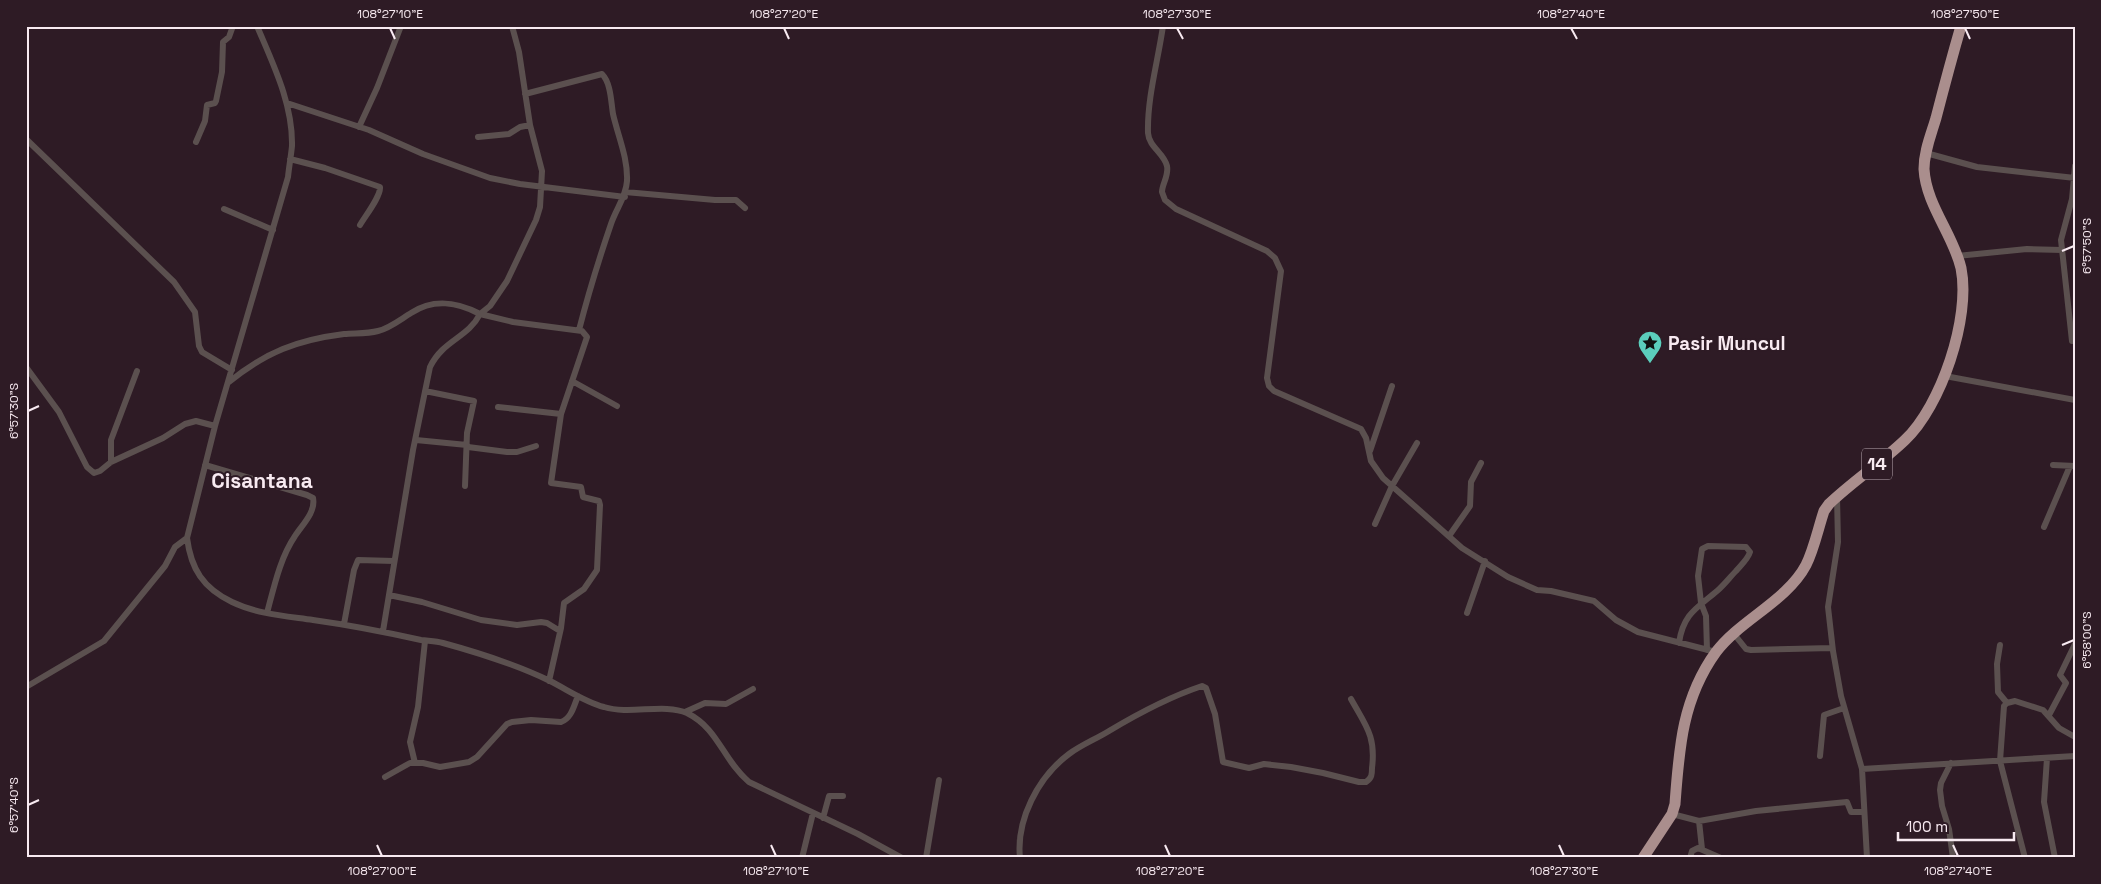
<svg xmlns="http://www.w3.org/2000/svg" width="2101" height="884" font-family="'Space Grotesk',sans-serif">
<rect width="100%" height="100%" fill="#2e1b25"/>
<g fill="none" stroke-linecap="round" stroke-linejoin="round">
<path stroke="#5b504f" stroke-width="6" d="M257,26C273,64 293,104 292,146C291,156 289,167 288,177L215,426L187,538C191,569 203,588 232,602C257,614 286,616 313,620C349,625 385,632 421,640C428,641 436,641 443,643C476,652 519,666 550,681C568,690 585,702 604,707C630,715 664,703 687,713C719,729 722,759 749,782L858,834L902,858
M1163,26C1158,61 1147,98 1148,133C1149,147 1164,153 1167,166C1169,176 1162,184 1162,192L1165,200L1176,209L1267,251L1275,258L1281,271L1267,378L1269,386L1274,391L1361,429L1366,438L1371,461L1383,478L1462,548L1508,577L1537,590L1551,591L1594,601L1616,620L1638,632L1716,652
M525,94L602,74C611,83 611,102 613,114C618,136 628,158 627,181C626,197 616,209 611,224C599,259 588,295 579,330
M287,103L369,130L423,154L490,178L520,184L625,197
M359,127L377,88L401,26
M478,137L509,134L520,127L530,125
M26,139L174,282L195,312L199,346L202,352L232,370
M196,142L205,121L207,105L215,103L216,101L222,72L223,42L229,37L233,26
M1926,153L1977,167L2075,178
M290,159L325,168L380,187C381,196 366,215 360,225
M625,192L715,200H736L745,208
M224,209L273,230
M1957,256L2027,249L2062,250
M2072,341L2061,240L2072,199L2075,166
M26,367L59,412L87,467L94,473L100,471L111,462L163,438L185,424L196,421L215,426
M1945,376L2075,400
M572,381L617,406
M229,382C266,352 297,340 344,334C355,333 367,334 378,331C390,328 401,319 411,313C434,298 457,302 480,314L490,306L507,281L536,220L540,207L542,171L530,125L519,52L512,26
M425,391L474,401L467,433L465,486
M498,407L561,414L551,483L581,487L583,497L599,501L600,505L597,570L584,589L564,603L561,628L549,681
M416,440L467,445
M468,447L507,452H517L536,446
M1370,451L1392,386
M111,462V440L137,371
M205,465L307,495L313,498C316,512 302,525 295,536C280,558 274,587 267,613
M2053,465L2075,466
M1837,497L1838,542L1828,607L1833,651L1841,696L1862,769
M1375,524L1392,486L1417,443
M2044,527L2070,466
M1449,536L1470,506L1471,482L1481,463
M389,595L422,602L481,620L517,625L541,622L547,623L560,631
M1467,613L1485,561
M344,624L354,570L358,560L394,561
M383,631L413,450L430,367C443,340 468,338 480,314L513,322L582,331L587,337L561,414
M1734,634L1746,649L1751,650L1832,648
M1679,643C1683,614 1697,608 1717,591C1724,585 1730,577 1736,571C1741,565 1748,559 1750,552L1746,547L1708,546L1702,549L1698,576L1701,603L1706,616L1707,650
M2000,645L1997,664L1998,692L2007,703
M26,687L104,641L165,566L175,547L187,538
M685,712L705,703L726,704L753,689
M2049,715L2066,683L2060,675L2075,644
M1820,756L1824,715L1844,708
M2047,758L2044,802L2055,858
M415,763L410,742L418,707L425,641
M1951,763L1941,783L1940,790L1942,806L1949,829L1953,858
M385,777L410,763H423L440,767L469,762L477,757L507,724L512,722L531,720L561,722C572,718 574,705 578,696
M1672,814L1699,821L1702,849
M823,818L829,796H843
M1699,821L1756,811L1847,802L1851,812H1864
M802,858L813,813
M926,858L939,780
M1020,858C1016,820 1038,777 1069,754C1081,745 1096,739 1109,731C1139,713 1169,697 1202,686L1206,688L1215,714L1223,762L1249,768L1264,764L1291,767L1323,773L1359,782H1366C1372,778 1372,774 1372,768C1376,736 1366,726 1351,699
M1690,858L1692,851L1698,848L1721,858
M1867,858L1862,769L2075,756
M2025,858L2000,761L2004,706L2007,703L2015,701L2043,710L2059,728L2075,737"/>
<path stroke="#aa8e8d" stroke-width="11" d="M1643,858L1672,814L1675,804C1679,749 1682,699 1716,652C1740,620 1787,601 1806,565C1814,549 1818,529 1824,511L1829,504C1853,481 1881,463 1905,440C1941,406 1971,318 1961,268C1953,234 1926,205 1924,169C1924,151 1931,135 1936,118C1944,87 1952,57 1961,26"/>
</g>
<path fill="none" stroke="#f8eaf1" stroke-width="2" d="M390,28L395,39M784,28L789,39M1177,28L1183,39M1571,28L1577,39M1965,28L1970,39M2062,251L2074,246M28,411L39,406M2062,645L2074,640M28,805L39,800M377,845L382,856M771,845L776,856M1165,845L1170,856M1559,845L1564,856M1953,845L1958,856"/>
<defs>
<symbol id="sight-pin" viewBox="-11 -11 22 30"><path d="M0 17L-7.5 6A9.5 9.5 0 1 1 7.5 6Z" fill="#5bcebc" stroke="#2e1b25"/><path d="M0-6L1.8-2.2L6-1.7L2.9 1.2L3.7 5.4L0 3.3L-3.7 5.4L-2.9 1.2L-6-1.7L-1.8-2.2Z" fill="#111"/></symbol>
</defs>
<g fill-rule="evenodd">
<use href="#sight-pin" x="1636" y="329" width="28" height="38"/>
</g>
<g text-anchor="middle" stroke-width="4" stroke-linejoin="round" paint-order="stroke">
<rect fill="#2e1b25" stroke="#bbacb4" stroke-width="1" x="1862" y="448.5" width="30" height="31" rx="4"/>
<g font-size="18" font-weight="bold" fill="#f8eaf1">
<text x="1877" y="470">14</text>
</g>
<g font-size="19" font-weight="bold" fill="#f8eaf1" stroke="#2e1b25" text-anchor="start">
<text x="1668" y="350">Pasir Muncul</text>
</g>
<g font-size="21" font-weight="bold" fill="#f8eaf1" stroke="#2e1b25">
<text x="262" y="488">Cisantana</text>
</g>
</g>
<rect width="2101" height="884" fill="none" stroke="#2e1b25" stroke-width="55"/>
<path d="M1898 832v8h116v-8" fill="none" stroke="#f8eaf1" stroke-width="2.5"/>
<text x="1906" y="832" font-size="15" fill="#f8eaf1" stroke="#2e1b25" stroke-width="4" paint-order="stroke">100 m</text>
<rect x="28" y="28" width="2046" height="828" fill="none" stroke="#f8eaf1" stroke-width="2"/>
<g font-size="12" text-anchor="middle" fill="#f8eaf1">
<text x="390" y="18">108°27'10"E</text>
<text x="784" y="18">108°27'20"E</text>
<text x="1177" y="18">108°27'30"E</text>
<text x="1571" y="18">108°27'40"E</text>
<text x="1965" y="18">108°27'50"E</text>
<text transform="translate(2087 246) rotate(-90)" y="4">6°57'50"S</text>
<text transform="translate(14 411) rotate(-90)" y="4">6°57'30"S</text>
<text transform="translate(2087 640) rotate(-90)" y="4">6°58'00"S</text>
<text transform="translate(14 805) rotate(-90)" y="4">6°57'40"S</text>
<text x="382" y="875">108°27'00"E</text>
<text x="776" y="875">108°27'10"E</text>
<text x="1170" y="875">108°27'20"E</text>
<text x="1564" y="875">108°27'30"E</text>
<text x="1958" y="875">108°27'40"E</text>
</g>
</svg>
